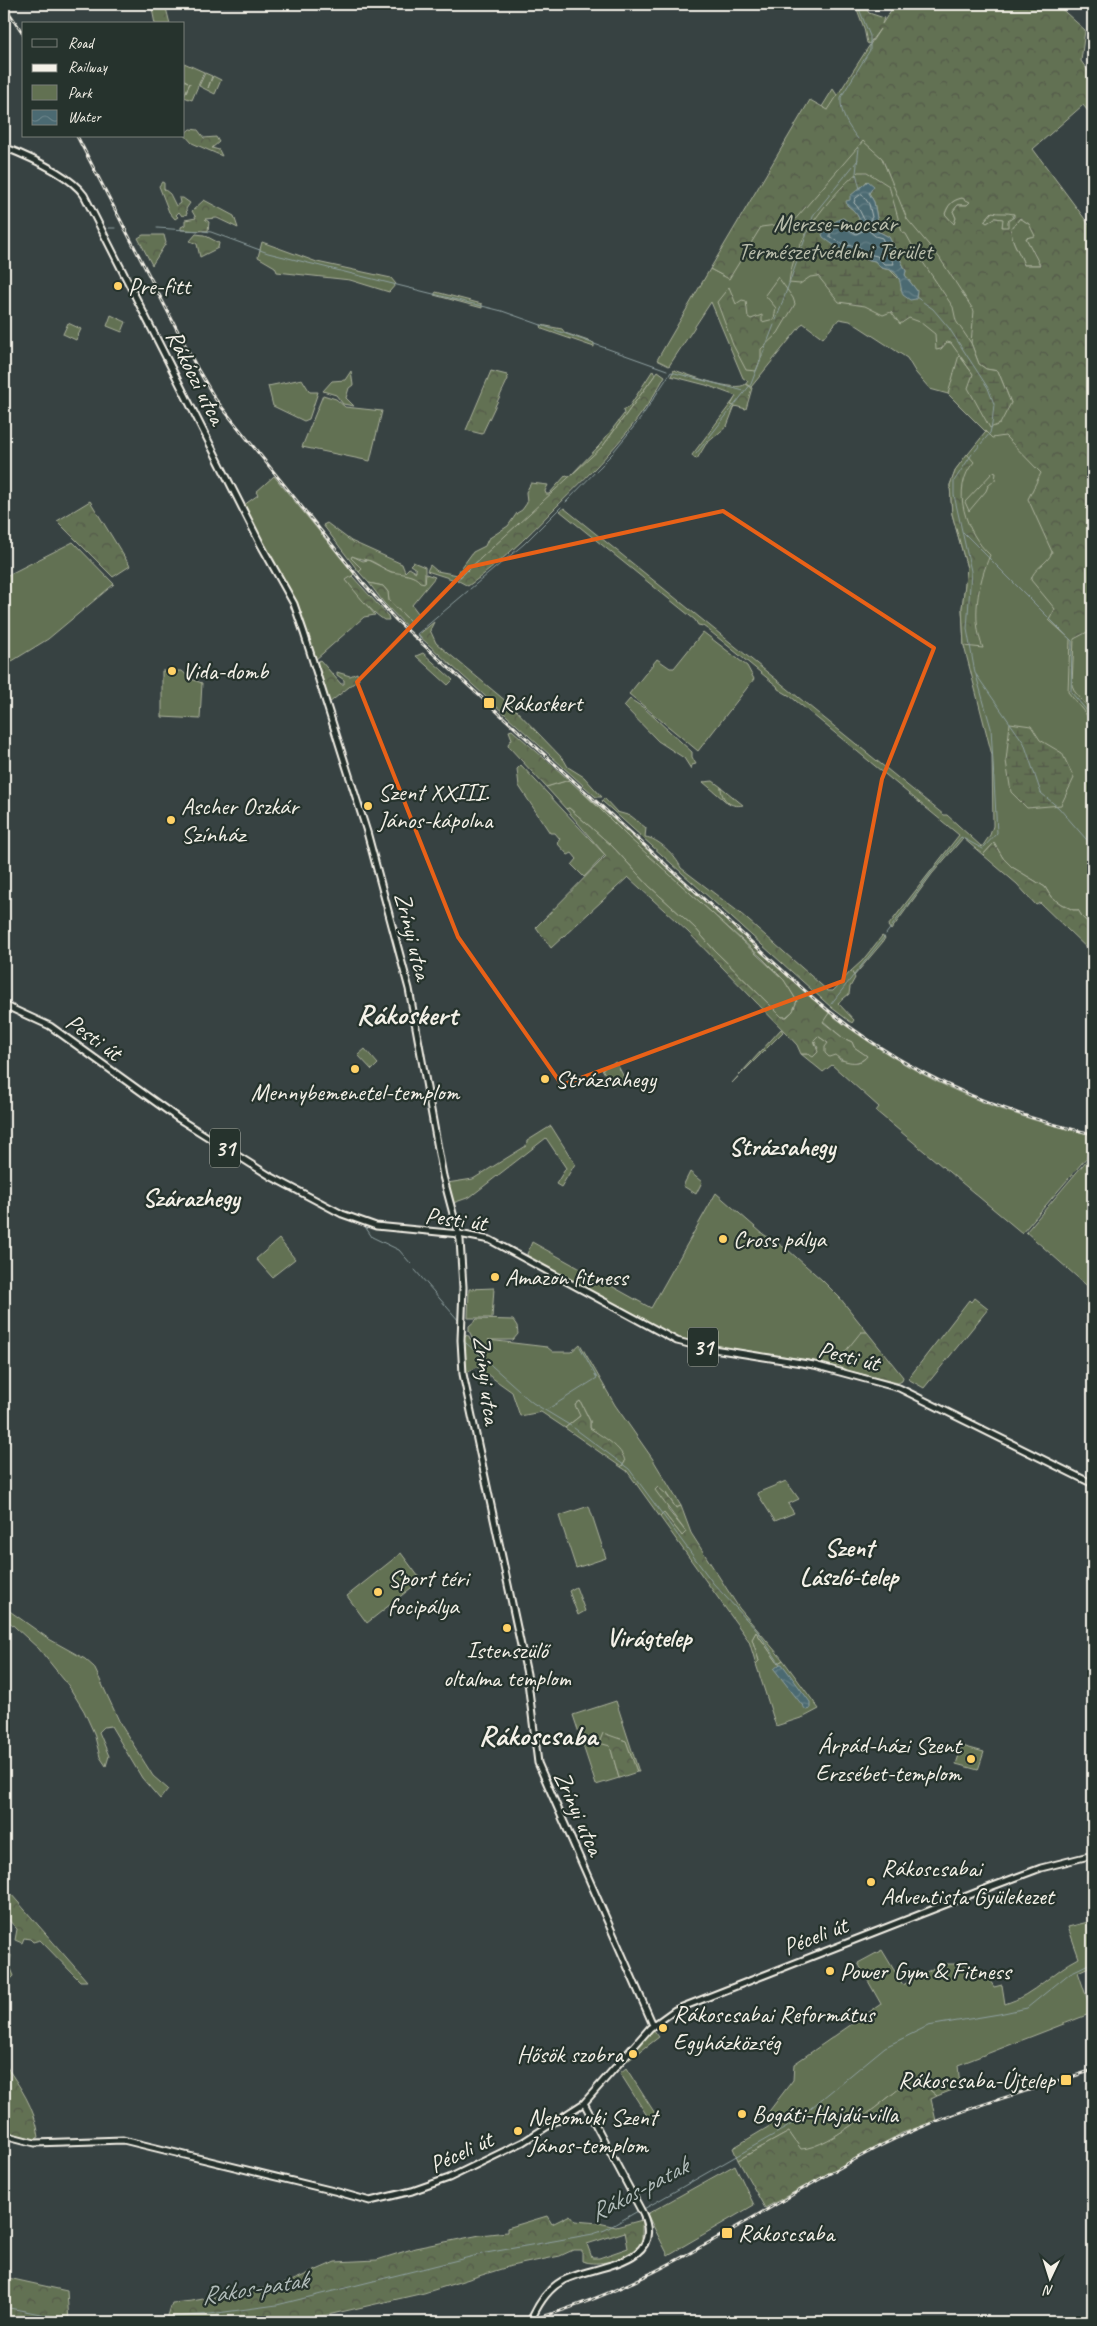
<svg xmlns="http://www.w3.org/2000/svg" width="1097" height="2326" font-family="Caveat,sans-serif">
<defs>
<pattern id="forest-crowns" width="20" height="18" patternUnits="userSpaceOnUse" patternTransform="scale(1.25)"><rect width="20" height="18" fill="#627152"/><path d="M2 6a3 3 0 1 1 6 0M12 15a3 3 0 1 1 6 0" fill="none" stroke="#545a4b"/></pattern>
<pattern id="wetland-marsh" width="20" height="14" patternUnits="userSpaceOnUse" patternTransform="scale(1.25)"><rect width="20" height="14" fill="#627152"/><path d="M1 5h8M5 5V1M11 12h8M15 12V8" fill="none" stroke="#545a4b"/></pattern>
<pattern id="water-waves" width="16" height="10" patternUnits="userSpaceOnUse" patternTransform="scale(1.25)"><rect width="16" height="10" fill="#4b6a72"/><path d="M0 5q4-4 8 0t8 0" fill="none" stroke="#668086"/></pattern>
</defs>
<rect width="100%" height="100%" fill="#374242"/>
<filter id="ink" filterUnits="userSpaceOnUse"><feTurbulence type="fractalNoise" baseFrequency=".02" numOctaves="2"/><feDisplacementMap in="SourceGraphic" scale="10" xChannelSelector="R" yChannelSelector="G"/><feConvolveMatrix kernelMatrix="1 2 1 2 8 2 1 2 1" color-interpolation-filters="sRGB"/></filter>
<g filter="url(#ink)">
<path fill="#627152" stroke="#abb19d" d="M184,63L204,72L192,100L184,97L190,83L184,95V80L188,82L184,80Z
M205,73L212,76L208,88L213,76L221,80L215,94L199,86Z
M833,89L872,148L882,158L889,175L1069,450L1093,549V927L1083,918L1078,910H1073L1061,904L1051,897L1045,887L1012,867L1003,858L997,848L991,846L983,855L963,838L932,874L891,930L888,926L959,835L790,696L778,689L777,686L711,632L703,626L698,625L695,620L560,511L564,508L944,815H947L982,847L990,835L993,826L992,755L964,646L962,608L967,568L952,514L950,485L956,469L989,428L983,429L948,394L930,389L916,373L907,358L850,321L839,319L823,338L803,323L734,408L727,426L706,444L697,459L694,458L692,455L748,381L743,378L711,302L669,366L657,360L710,269L723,276L771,189Z
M962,198L971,202L967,205H958L953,211L956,218L954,225L945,214C948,205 952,200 962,198Z
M992,212L1014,213L1008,228L1002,227V219L995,218L987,223L984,221Z
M1020,218L1029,224L1036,236L1026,238L1041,265H1024C1020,252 1011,243 1011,229Z
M262,242L317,262L391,278L396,284L389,292L350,280L277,272L275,267L258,257Z
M436,292L482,304V308L434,295Z
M111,315L126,322L122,332L107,326Z
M68,323L81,329L76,340L63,334Z
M653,370L655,375L603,446L575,474H572L599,446L624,414L623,410L629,407Z
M351,371L353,385L349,388L346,398L354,406L343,404L336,395L323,391L332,381L345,380Z
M302,379L310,392H318L309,419L304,421L273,406L268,386Z
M323,395L336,399L345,407L382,411L370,461L302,447Z
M566,475L571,477L460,577L459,571L473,552L485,546L488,539L508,526L517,513L522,510L527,503L526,492L531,483L548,485L545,491L546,494H549Z
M274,476L354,574L347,581L375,615L364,617L315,660L301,615L244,505L258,495L256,492Z
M73,542L114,584L48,639L4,666V577Z
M352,556L363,561L368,560L391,572H400L417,578L425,583L426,574L435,577L412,605L418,613L411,622L389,601L388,592L383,586L369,583L359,572L362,569L351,558Z
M430,565L437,571L458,575L455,580L427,571Z
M703,632L747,666L754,679L698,751L629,694L657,659L670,668H674Z
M162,671H182L191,679L202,683L200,719L162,717Z
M630,699L644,708L692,752V757L696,764L692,765L691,769L684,758L658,741L624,706Z
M521,765L605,855L584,877L572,865L577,859L572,853L568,855L557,843L560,839L555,833H550L519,786L517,769Z
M569,780L784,980L797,1001L793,1011L786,1017H782L714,950L695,928L649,886L612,846L569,808L566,809L546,787Z
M713,781L721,787L723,796L730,805L703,782Z
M882,936L885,938L882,943L854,976L851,971L862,961Z
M829,1013C912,1077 991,1113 1093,1135V1150L1022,1233L876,1111L879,1107L832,1065L823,1072L801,1054H808L811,1056L818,1048L814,1040L818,1036L828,1043L840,1060C850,1061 860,1066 867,1056L854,1047L852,1042L843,1038L823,1021Z
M781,1029L783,1032L732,1083Z
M365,1049L378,1064L372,1070L358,1055Z
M616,1062L625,1079L612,1086L602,1069Z
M551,1126L575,1164L561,1187L556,1184L566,1168L546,1138L470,1197L453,1203L447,1183L473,1179L526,1146L527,1141Z
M1093,1153V1291L1026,1232Z
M690,1172L702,1182L696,1194L683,1186Z
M716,1193L763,1234L788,1250L822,1280L840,1298L867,1332L861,1333L837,1363L845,1370L809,1360L689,1342L679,1339L528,1257L527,1254L532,1242L651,1308Z
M279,1239L295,1259L272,1277L256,1259Z
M494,1288L492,1318H468L469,1289Z
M477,1319L513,1320L517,1326L518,1334L513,1340H488L547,1347L553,1352H571L580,1344L615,1405L652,1458L681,1506L676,1508L666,1493L668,1510L686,1532L682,1536L664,1513L660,1517L627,1471L621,1467L625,1462L615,1447L590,1428V1421L580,1401L575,1405L581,1415L565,1428L541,1412L520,1416L512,1392L477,1367L465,1374L463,1335L469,1336L470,1339H473L469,1331V1326Z
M786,1481L799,1499L788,1504L794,1513L775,1521L757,1493Z
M589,1506L606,1558L576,1568L559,1516Z
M401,1553L421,1580L367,1623L347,1596Z
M576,1587L585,1611L578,1615L569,1591Z
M4,1607L49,1639L85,1659L94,1667L121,1725L153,1776L168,1789L160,1799L142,1778L111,1726L104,1727L99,1732L109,1756L106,1766L100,1757L94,1733L84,1711L68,1685L39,1649L4,1617Z
M756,1632L778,1663L783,1660L819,1709L804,1717L776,1726L756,1664L759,1661L752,1639Z
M616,1701L639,1772H637L626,1741L618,1738L610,1746L619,1778L596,1785L573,1715Z
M962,1746L984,1752L978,1770L956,1764Z
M1088,1922L1093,1940V1965L1078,1972L1092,2013L958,2065L960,2087L937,2096L914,2077C888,2097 832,2147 801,2150L789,2132L738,2160L733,2148L773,2124L767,2114L793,2080L794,2064L881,2004L858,1963L882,1950L903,1985L941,1964H965L986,1974L994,1987L1002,1985L1005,2004C1034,1995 1053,1971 1079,1958L1068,1927Z
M8,1953L11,1955L10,1966L14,1976L9,1981L4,1977V1955Z
M653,2029L659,2037L629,2060H625Z
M626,2068L658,2118L651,2122L620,2073Z
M735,2165L754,2205L668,2255L647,2214Z"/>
<path fill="url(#forest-crowns)" stroke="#abb19d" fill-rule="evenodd" d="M151,4H165L170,24H155Z
M855,4H863L869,13L884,18L882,24L895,4H1056L1085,30L1081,61L1093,78V117L1083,105L1033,149L1093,230V629L1074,639L1072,685L1075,692L1093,713V723L1068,692L1070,639L1049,620L1055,609L1031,580C1033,568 1048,564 1052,552L1028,499L1041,473L1005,436L992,438L948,394L959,355L973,374L1011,403L998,371L986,369L979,364L971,343L974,311L939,257L907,219L882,158L863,141L792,223L761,227L729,279L710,269L810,100L828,110L880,29L869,44L867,43L864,28ZM962,198L970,202L967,205H958L953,211L956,218L954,224L945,214C948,205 952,200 962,198ZM992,212C1000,214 1006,212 1014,214V217L1008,221V227H1002L1003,219L995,218L987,223L984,221ZM1020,218L1029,224L1035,236L1026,238L1040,265H1024C1020,252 1011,243 1011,229Z
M190,129L198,130L204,138L216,137L219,142L212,148L219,150L222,156L192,143L184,134Z
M162,182L164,183V189L170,194L176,206L180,203L179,198H183L190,203L186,209L187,214L182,216L179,212L176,215L178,217L175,219L169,212L159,186Z
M204,200L234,216L238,228L217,218L205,219L209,222L208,231L181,230V227L185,225V220L196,218L192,211Z
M196,234L204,235L219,243L218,248L200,257L197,244L190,241Z
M143,235H164L166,243L152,265L138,238Z
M778,277L793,298L795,304L778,333L761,349V358L756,371L746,370L733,345L717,302L729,287L736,304L742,300L746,301L748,317L751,319L762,315V322L774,319L776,308L765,295Z
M541,325L562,329L565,333L594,343V347L542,329Z
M674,370C689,375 735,393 746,384L752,388L746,409L731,405L736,396L706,385L671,376Z
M491,371L507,375L508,379L482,434L466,430Z
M658,371L665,376C637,428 595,469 553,510C526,538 499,564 468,586L457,580L603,446Z
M967,454L974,462C950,489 966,533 990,555C978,584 971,618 983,648L964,646L962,608L967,568L952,514L950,485L956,469Z
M993,472L996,473L995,480L988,486L986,491L969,511L965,502Z
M90,501L130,566L113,577L57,521Z
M327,523L351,541L402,564L405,572L409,568L416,572V569L410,565L413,562L425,567V583L420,582C414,574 401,574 392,572C385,570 378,564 371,561C365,559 359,559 352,556L351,558L362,569L359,572L323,525Z
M352,576L388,616L389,620H384C369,610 357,594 346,580Z
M369,583L383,586L388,592L389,601L411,622L408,628L384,603Z
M434,622L430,630L436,643L513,707L564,760L568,767L584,777L602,797H596L418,635Z
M423,653L453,680L448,685L416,656Z
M320,660L341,684H344V680L337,675V672L350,676L357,673L359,679L329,703L316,663Z
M512,730L569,780L546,787L509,747L508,744L512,739L509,731Z
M721,787L743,805C731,808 721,800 721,787Z
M584,793L829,1013L823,1022L843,1038L852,1042L854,1047L867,1056C859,1066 844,1063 835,1055L829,1057L825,1053V1047L828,1043L818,1036L814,1040L818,1052L813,1057L808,1054H801L797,1045L787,1034L688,932L628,877L551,948L536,927L606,856L566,809L569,808L612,846L649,886L695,928L714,950L782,1017H787L793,1011L797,1001L784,980L763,959L627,836Z
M604,798L617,812L631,816L646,828L645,837C658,838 676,856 681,868L740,913L828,991H833L851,971L855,978L850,987L849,994L838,1003L854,1020L852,1023L832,1008L602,801Z
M994,843L1003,858L1012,867L1045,887L1051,897L1061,904L1073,910H1078L1083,918L1093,927V954L1040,903L1036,905L1017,884L983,855Z
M974,1298L988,1309L924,1388L908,1379L969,1300L971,1302Z
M861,1332H867L903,1377L902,1381L898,1383L845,1370L836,1363Z
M580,1401L590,1421V1428C601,1436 623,1447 625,1462L621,1467L565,1428L580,1416L575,1405Z
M658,1487L666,1494L676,1508L681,1506L691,1533L739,1608L783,1660L778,1663L756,1632L752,1639L759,1661L756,1664L749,1641L660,1517L664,1513L682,1536L686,1532L655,1490Z
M603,1733L626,1741L637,1772L619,1778L610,1746L599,1743Z
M4,1886L87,1981H80L77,1978L40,1940L33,1942L30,1939L24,1938L22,1943L15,1940L17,1929L4,1915Z
M4,2063C20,2087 35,2107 39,2137L33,2140L4,2130Z
M914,2077L937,2096L931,2099L936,2121L902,2133L765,2208L738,2160L789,2132L801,2149C831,2148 889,2096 914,2077Z
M570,2215L575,2221L599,2223L616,2227L642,2220V2240L636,2251C620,2259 600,2267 582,2261V2250H573L560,2256L511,2266L424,2293L332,2314L283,2322H166L172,2303L192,2301L282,2285L335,2262L377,2260L415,2248L480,2235L507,2232V2228L547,2216L552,2224ZM625,2232L628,2248L599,2258H592L587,2244Z
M4,2277L67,2291L69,2322H4Z"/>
<path fill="url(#wetland-marsh)" stroke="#abb19d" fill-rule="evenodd" d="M858,172H867L889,186L902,232L906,234L916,252L953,307L956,321L971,343L979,364L986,369L998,371L1011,403L1000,424L990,428L968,388L973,374L951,343L947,342L941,349L936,350L935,334L920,322L909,318L900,324L891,312L883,315L865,306L839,302L818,276L810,277L800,284L789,283C793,241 827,199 858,172ZM867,181L871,190L869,193L874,202L877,218L874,229L889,237L906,271L905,275L917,291L901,290L902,282L890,270L881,268L875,261L866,259L826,230L843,218L858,230L860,228C862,218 854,210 847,205Z
M1010,723L1031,726L1040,740L1062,753L1074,778L1061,805L1027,808L1011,792L1006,761Z"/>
<path fill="url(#water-waves)" stroke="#8fa0a1" d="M868,181L874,186L869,193L874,202L877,218L874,229L889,237L906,271L905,275L917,291L916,299L910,300L903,295C898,280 903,271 881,268L875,261L866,259L858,252C845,254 833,245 823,237L822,234C826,229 836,219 843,218L857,229L860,228C862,218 854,210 847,205L846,201L850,200V196Z
M780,1664H782L810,1702V1709L806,1710L774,1669Z"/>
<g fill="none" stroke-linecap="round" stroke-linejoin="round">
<path stroke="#b0bbb9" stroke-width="1" d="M862,194L869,204L872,217L868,223C862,220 861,209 854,203L855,199Z
M842,224L856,234L867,229L875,236L882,238L894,264H884L877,256L868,254L859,247L845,245L830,237V233Z"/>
<path stroke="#8fa0a1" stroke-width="1" d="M857,4L870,36V50L841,97C840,114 848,126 858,139
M859,148L856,173L860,189
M109,228H115
M157,228L200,231
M203,231L211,232L268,253L502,311L667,370
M916,297L933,309L949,328L988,388L994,404L992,424L990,433L975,451
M776,320L814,214L858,160
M642,416L671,372L744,391
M614,451L641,418
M696,454L751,384L774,325
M972,454L954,481V495L971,571L967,629L975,673L1024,743L1041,793L1059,808L1093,847
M604,462L613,453
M566,502L603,464
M963,532L1072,641L1071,692L1093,718
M470,589L524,544L561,507
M421,639L417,634L468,591
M976,675L991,728L997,833L984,847
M886,934L931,873L961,837L983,849
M831,1004L884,937
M349,1219L364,1225L372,1237L399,1250L411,1264
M415,1270L459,1321
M466,1343L519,1390
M521,1393L533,1403L571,1426
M548,1409L597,1378L580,1347
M574,1428L629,1469L713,1583L759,1633L780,1664
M642,2210L789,2126L885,2047L928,2026L999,2014L1027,2008L1070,1973L1093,1962
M4,2307L82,2322
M116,2322L210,2314L277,2305L486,2253L593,2234L605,2230L638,2211"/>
<defs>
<path id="major" d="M4,147C27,156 69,174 84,195L261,545L294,604L304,633L367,832L409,989L443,1176L460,1240L463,1287L461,1340L463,1374L527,1674L538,1763L653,2025
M4,1005L50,1026L179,1119L270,1176L342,1214L376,1226L459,1234L490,1240L677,1341L701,1347L814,1365L899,1388L1093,1484
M4,2135L35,2143L123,2140L338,2192L370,2201L412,2191L449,2178L523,2142L584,2103L650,2028L675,2010L985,1889L1041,1868L1093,1855
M533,2316C540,2301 548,2289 562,2281C591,2265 667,2266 643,2214L584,2103"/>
</defs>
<use href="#major" stroke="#f4f1e8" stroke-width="9"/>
<use href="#major" stroke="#26332d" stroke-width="5"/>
<defs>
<path id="rail" d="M4,5L24,35
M77,136L197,368L216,400L362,582L396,620L812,997C894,1067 988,1111 1093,1134
M523,2322C653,2289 762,2207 880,2146C947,2112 1022,2093 1093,2070"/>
</defs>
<use href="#rail" stroke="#f4f1e8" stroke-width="3"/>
<use href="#rail" stroke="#26332d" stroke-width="1" stroke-dasharray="4" stroke-linecap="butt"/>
<defs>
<path id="major-bridge" d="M530,2322L533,2316"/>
</defs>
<use href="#major-bridge" stroke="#f4f1e8" stroke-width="9" stroke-linecap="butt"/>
<use href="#major-bridge" stroke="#26332d" stroke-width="5"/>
</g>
</g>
<path fill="none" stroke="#e96117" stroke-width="4" stroke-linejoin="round" d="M723,511L934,648L882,779L843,981L562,1085L458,937L357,682L469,567Z"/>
<g fill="#ffd166" stroke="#26332d" stroke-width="2">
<circle cx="118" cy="286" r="5"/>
<circle cx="172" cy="671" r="5"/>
<rect x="483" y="697" width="12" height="12" rx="2.5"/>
<circle cx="368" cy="806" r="5"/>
<circle cx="171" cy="820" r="5"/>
<circle cx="355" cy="1069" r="5"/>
<circle cx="545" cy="1079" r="5"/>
<circle cx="723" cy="1239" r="5"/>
<circle cx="495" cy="1277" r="5"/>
<circle cx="378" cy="1592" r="5"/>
<circle cx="507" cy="1628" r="5"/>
<circle cx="971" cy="1759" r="5"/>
<circle cx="871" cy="1882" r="5"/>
<circle cx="830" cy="1971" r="5"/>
<circle cx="663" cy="2028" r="5"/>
<circle cx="633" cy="2054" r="5"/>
<rect x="1060" y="2074" width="12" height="12" rx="2.5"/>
<circle cx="742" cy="2114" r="5"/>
<circle cx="518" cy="2131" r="5"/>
<rect x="721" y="2227" width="12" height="12" rx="2.5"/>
</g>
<g text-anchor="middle" stroke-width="4.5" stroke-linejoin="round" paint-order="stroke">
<g fill="#26332d" stroke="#b6b8b0" stroke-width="1">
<rect x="210" y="1128.5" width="30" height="39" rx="4"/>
<rect x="688" y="1327.5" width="30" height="39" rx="4"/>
</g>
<g font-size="22" font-weight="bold" fill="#f4f1e8">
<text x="225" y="1156">31</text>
<text x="703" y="1355">31</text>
</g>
<g font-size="24" fill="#babeac" stroke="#26332d">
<text x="835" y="231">Merzse-mocsár<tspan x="835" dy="28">Természetvédelmi Terület</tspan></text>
</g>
<g font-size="24" fill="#f4f1e8" stroke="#26332d" text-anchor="start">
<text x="128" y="294">Pre-fitt</text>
<text x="182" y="679">Vida-domb</text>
<text x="500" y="711">Rákoskert</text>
<text x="378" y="800">Szent XXIII.<tspan x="378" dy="28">János-kápolna</tspan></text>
<text x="181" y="814">Ascher Oszkár<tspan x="181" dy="28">Színház</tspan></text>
<text x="555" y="1087">Strázsahegy</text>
<text x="355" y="1100" text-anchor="middle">Mennybemenetel-templom</text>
<text x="733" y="1247">Cross pálya</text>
<text x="505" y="1285">Amazon fitness</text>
<text x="388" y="1586">Sport téri<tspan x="388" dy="28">focipálya</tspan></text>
<text x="507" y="1658" text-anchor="middle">Istenszülő<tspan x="507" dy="28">oltalma templom</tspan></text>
<text x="961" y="1753" text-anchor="end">Árpád-házi Szent<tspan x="961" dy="28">Erzsébet-templom</tspan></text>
<text x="881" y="1876">Rákoscsabai<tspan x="881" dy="28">Adventista Gyülekezet</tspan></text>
<text x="840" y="1979">Power Gym &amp; Fitness</text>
<text x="673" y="2022">Rákoscsabai Református<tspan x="673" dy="28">Egyházközség</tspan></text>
<text x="623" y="2062" text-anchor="end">Hősök szobra</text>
<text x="1055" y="2088" text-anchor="end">Rákoscsaba-Újtelep</text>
<text x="752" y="2122">Bogáti-Hajdú-villa</text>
<text x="528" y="2125">Nepomuki Szent<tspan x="528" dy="28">János-templom</tspan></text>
<text x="738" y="2241">Rákoscsaba</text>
</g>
<g font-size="24" fill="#f4f1e8" stroke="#26332d">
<text transform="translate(196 377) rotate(63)" y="8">Rákóczi utca</text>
<text transform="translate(413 936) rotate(76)" y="8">Zrínyi utca</text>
<text transform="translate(94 1037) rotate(36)" y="8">Pesti út</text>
<text transform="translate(456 1219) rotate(8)" y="8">Pesti út</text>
<text transform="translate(849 1356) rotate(14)" y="8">Pesti út</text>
<text transform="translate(487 1380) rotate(83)" y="8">Zrínyi utca</text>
<text transform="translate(579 1813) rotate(66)" y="8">Zrínyi utca</text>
<text transform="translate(815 1936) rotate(-21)" y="8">Péceli út</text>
<text transform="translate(461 2152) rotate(-25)" y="8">Péceli út</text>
</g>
<g font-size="25" font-weight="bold" fill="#f4f1e8" stroke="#26332d">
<text x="782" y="1155">Strázsahegy</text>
<text x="191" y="1206">Szárazhegy</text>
<text x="849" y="1556">Szent<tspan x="849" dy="29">László-telep</tspan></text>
<text x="649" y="1646">Virágtelep</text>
</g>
<g font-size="25" font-style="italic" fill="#b0bbb9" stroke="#26332d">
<text transform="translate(638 2189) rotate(-28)" y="9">Rákos-patak</text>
<text transform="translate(254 2287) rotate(-9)" y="9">Rákos-patak</text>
</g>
<g font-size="29" font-weight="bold" fill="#f4f1e8" stroke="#26332d">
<text x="407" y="1024">Rákoskert</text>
<text x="538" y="1745">Rákoscsaba</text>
</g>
</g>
<rect width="1097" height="2326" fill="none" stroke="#26332d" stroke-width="20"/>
<rect x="10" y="10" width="1077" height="2306" fill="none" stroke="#f4f1e8" stroke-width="2" filter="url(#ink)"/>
<rect x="22" y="22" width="162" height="115" fill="#26332d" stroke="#787f78"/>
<rect x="32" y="39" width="25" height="8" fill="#26332d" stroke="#787f78"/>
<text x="68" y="48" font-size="15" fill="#f4f1e8">Road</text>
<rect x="32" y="64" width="25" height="8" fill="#f4f1e8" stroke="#787f78"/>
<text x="68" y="72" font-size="15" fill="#f4f1e8">Railway</text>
<rect x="32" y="85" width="25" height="15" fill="#627152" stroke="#787f78"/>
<text x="68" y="98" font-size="15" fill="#f4f1e8">Park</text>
<rect x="32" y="110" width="25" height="15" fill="url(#water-waves)" stroke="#787f78"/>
<text x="68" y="122" font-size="15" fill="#f4f1e8">Water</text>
<g transform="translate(1050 2278) rotate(184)" stroke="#26332d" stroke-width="4" paint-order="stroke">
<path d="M0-4L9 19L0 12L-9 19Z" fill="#f4f1e8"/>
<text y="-8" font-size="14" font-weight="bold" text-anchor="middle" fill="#f4f1e8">N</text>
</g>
</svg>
